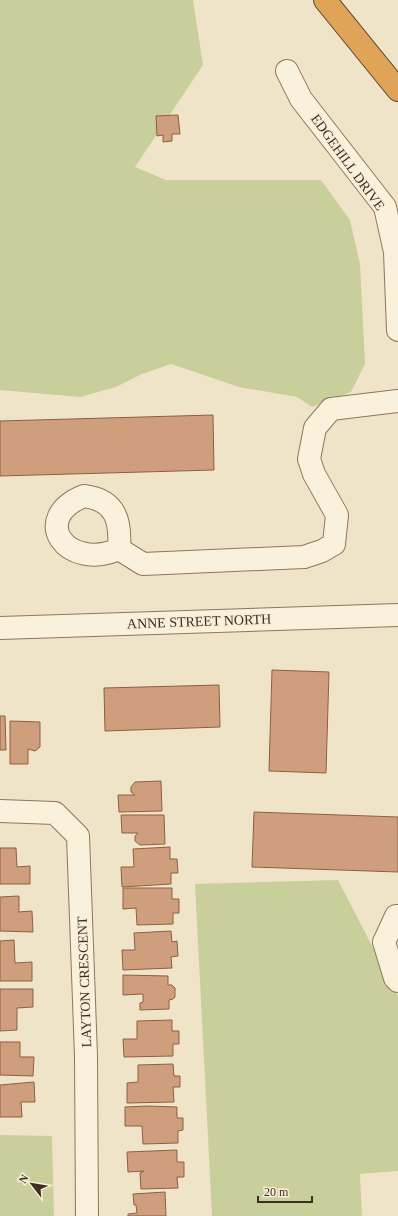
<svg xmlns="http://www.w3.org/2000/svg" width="398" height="1216" font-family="'Times New Roman',serif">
<rect width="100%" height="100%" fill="#f0e4c8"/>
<path fill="#c9cf9b" d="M0,0H193L203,65L135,167L166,180H321L350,220L360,264L365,364L351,392L312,407L297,397L239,387L171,364L142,374L116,387L80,397L0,390Z
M338,880L398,996V1171L360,1174L362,1216H212L195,884Z
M0,1135L52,1136L54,1216H0Z"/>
<path fill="#cf9f7d" stroke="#8d5f41" d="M178,115L180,134H172V141L163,142V135L157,136L156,116Z
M213,415L214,470L0,476V421Z
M272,670L329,672L326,773L269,771Z
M219,685L220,727L105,731L104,688Z
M0,716H5L6,750H0Z
M10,721L40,722V747L35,751L28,749V764H10Z
M161,781L162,811L119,812L118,795H135L131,792V787L135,782Z
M254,812L398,817V872L252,867Z
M121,815H164L165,844L140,845L135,841V836L138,833H122Z
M170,847V859H177L178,873H171V884L122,887L121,867H134L133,849Z
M0,848H16L17,867L30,866V884H0Z
M123,888H172V899H179V913H173V924L137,925L136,908L123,909Z
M19,896V910L18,912L32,911L33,932L0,931V897Z
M171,931L172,942L177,941L178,956L171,957L172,968L123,970L122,950H135L134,933Z
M14,940L15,963L32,962V981H0V941Z
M123,975L168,976V985H172L175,988V997L173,999L169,1000V1009L140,1010V1003L143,1002V994L123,995Z
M0,989H33V1007L17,1008V1030L0,1031Z
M172,1020V1031H179V1044H173V1056L124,1057L123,1039H137V1021Z
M0,1042H20V1057H34L33,1076L0,1075Z
M173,1064L174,1076H180V1087H173L174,1102L127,1103V1083L138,1082V1065Z
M34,1082L35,1102H21L22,1117H0V1085Z
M147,1106L177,1107V1118H183V1130L178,1131V1143L143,1144L142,1126H125V1107Z
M177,1150V1162H184V1177H177L178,1188L141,1189L140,1173L144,1171L128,1172L127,1152Z
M165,1192L166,1216H128V1214L137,1213L136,1205H134L133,1194Z"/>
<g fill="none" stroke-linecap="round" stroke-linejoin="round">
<defs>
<path id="minor" d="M287,71L301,99L385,207L395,252L398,330
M84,496C116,500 121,521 119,549C66,572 29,518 84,496Z
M119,549L143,564L304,557L322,551L334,544L337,515L314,474L309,459L315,428L331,409L398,401
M0,628L398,615
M0,811L55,813L78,836L86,1056L87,1216
M398,916H396L384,942L395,978L398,981"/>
<path id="highway" d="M325,0L398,90"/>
</defs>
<use href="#minor" stroke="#8d765c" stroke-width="24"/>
<use href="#highway" stroke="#5b4430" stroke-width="24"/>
<use href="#minor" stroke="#faf1dc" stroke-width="22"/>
<use href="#highway" stroke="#e0a458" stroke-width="22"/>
</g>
<g text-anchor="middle" stroke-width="3" stroke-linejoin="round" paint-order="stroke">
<g font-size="14" fill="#3d2e20" stroke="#f7eed8">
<text transform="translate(348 162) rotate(54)" y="5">EDGEHILL DRIVE</text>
<text transform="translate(199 621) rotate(-2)" y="5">ANNE STREET NORTH</text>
<text transform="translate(84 982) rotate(-92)" y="5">LAYTON CRESCENT</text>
</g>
</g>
<g transform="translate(32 1184) rotate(301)" stroke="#f7eed8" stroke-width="3" paint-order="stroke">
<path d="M0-3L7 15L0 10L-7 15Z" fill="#3d2e20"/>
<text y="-6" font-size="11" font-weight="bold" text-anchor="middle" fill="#3d2e20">N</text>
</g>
<path d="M258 1196v6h54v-6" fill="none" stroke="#3d2e20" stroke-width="2"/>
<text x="264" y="1196" font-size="12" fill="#3d2e20" stroke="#f7eed8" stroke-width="3" paint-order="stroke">20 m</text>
</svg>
